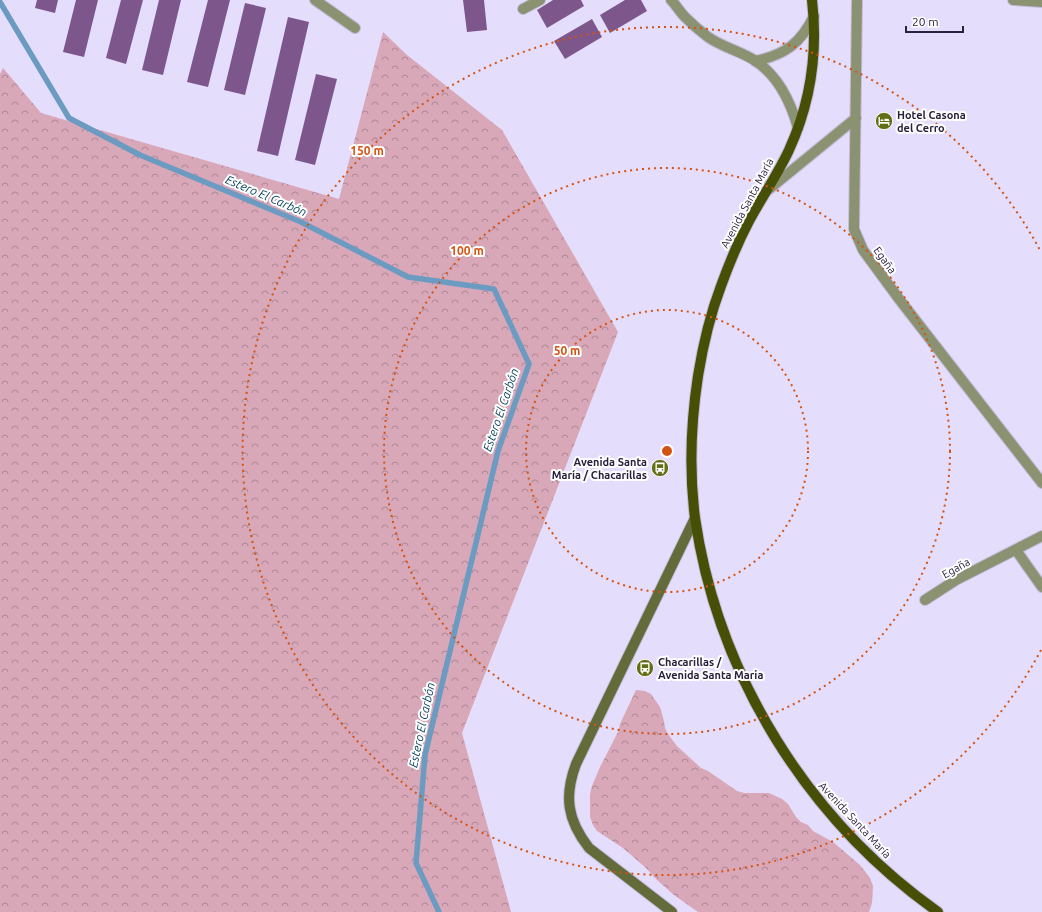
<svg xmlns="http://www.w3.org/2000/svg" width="1042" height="912" font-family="Ubuntu,sans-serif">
<defs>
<pattern id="forest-crowns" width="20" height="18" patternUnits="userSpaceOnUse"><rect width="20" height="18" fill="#d8a7b8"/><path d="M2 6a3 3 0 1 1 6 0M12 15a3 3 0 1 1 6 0" fill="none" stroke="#af8897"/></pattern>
</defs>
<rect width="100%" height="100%" fill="#e5ddfc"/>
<path fill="url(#forest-crowns)" d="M383,32L407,55L502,130L618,332L462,733L511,912H0V74L3,68L41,113L339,199Z
M636,690L645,691L651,694L660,707L664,721L665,728L668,734L677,746L701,768L708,771L737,791L744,793H769L782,799L788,804L796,817L801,822L808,825L813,831L833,842L860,865L870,878L873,886L872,903L869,912H698L674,895L657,880L646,868L623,848L597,831L593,825L590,817V794L592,786L600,767L618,732L620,724Z"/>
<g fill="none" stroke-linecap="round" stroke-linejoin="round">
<path stroke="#6c9bc2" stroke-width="5.5" d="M0,2L69,118L140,155L301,222L408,277L494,289L529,364L498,451L425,755L416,863L439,912"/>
</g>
<path fill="#7d568c" d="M37,0H58L55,13L35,8Z
M76,0H98L84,57L63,52Z
M121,0H143L126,64L106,58Z
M159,0H181L163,75L142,70Z
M208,0H230L208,87L187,82Z
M463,0H484L487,30L467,32Z
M553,0H581L584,6L547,28L537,10Z
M625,0H641L647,11L610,33L600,15Z
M245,3L266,8L245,95L224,90Z
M288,17L309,22L278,156L257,151Z
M592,19L602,37L565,59L554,41Z
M316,74L337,79L315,165L295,160Z"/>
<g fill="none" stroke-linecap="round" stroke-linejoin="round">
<defs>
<path id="lane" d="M671,0C676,5 680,12 685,17C692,24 700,31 708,37C722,47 740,51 754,60C778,75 791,103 798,128
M523,9L540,0
M755,61C785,55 801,43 814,16"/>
<path id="street" d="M315,0L355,28
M857,0L854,229L863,250L899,299L1042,483
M1013,0L1042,2
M768,190L856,118
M1016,550L1042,587
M925,600L956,580L1042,536"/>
<path id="secondary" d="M672,912L589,848C567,820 564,796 576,764L695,518"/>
<path id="primary" d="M812,0C818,52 811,102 789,150C778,174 762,197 749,221C738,242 729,264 721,286C710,315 703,345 698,376C691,422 689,471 695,518C718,676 808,820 938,912"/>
</defs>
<use href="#lane" stroke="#c3bbda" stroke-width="12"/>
<use href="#street" stroke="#c3bbda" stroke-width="12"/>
<use href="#secondary" stroke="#c3bbda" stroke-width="12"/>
<use href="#primary" stroke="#c3bbda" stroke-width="12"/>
<use href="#lane" stroke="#8b9271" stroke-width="10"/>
<use href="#street" stroke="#8b9271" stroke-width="10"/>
<use href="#secondary" stroke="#626b39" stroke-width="10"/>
<use href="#primary" stroke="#464f05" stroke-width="10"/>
</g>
<g fill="none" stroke="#d55311" stroke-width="2" stroke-dasharray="2 4">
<circle cx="667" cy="451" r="141"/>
<circle cx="667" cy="451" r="283"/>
<path d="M1041 650A424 424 0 1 1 1041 252"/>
</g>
<defs>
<symbol id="hotel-disc" viewBox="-11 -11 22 22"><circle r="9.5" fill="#636d16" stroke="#fff"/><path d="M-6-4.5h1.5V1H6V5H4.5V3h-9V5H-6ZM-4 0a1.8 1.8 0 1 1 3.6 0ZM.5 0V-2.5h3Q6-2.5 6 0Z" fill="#fff"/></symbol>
<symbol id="bus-disc" viewBox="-11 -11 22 22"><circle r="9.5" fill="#636d16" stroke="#fff"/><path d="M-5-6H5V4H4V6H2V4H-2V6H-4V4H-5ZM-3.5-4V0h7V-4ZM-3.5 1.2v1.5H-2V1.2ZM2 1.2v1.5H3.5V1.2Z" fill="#fff"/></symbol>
</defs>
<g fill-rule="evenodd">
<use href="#hotel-disc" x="874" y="111" width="20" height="20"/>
<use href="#bus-disc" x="650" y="458" width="20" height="20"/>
<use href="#bus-disc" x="635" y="658" width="20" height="20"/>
</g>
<g text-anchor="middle" stroke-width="4" stroke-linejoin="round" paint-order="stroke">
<g font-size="11" font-weight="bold" fill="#2a213e" stroke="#fff" text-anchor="start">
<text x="897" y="119">Hotel Casona<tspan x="897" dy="13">del Cerro</tspan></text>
<text x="647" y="466" text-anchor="end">Avenida Santa<tspan x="647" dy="13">María / Chacarillas</tspan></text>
<text x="658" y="666">Chacarillas /<tspan x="658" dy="13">Avenida Santa Maria</tspan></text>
</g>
<g font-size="11" fill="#2a213e" stroke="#fff">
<text transform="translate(747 203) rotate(-62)" y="4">Avenida Santa María</text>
<text transform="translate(885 260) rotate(54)" y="4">Egaña</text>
<text transform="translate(956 568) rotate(-29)" y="4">Egaña</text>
<text transform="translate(855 820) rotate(47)" y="4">Avenida Santa María</text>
</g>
<g font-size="12" font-style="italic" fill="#094360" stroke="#fff">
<text transform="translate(266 196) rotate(23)" y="4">Estero El Carbón</text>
<text transform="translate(501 410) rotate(-71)" y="4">Estero El Carbón</text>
<text transform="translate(422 725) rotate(-78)" y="4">Estero El Carbón</text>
</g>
</g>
<circle cx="667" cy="451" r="6" fill="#d55311" stroke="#fff" stroke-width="2"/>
<g font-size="12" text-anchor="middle" font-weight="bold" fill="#d55311" stroke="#fff" stroke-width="4" stroke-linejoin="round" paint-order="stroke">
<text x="367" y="155">150 m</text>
<text x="467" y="255">100 m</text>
<text x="567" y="355">50 m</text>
</g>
<path d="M906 26v6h57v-6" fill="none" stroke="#2a213e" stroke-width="2"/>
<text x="912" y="26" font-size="12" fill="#2a213e" stroke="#ffffff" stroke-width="3" paint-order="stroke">20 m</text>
</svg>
